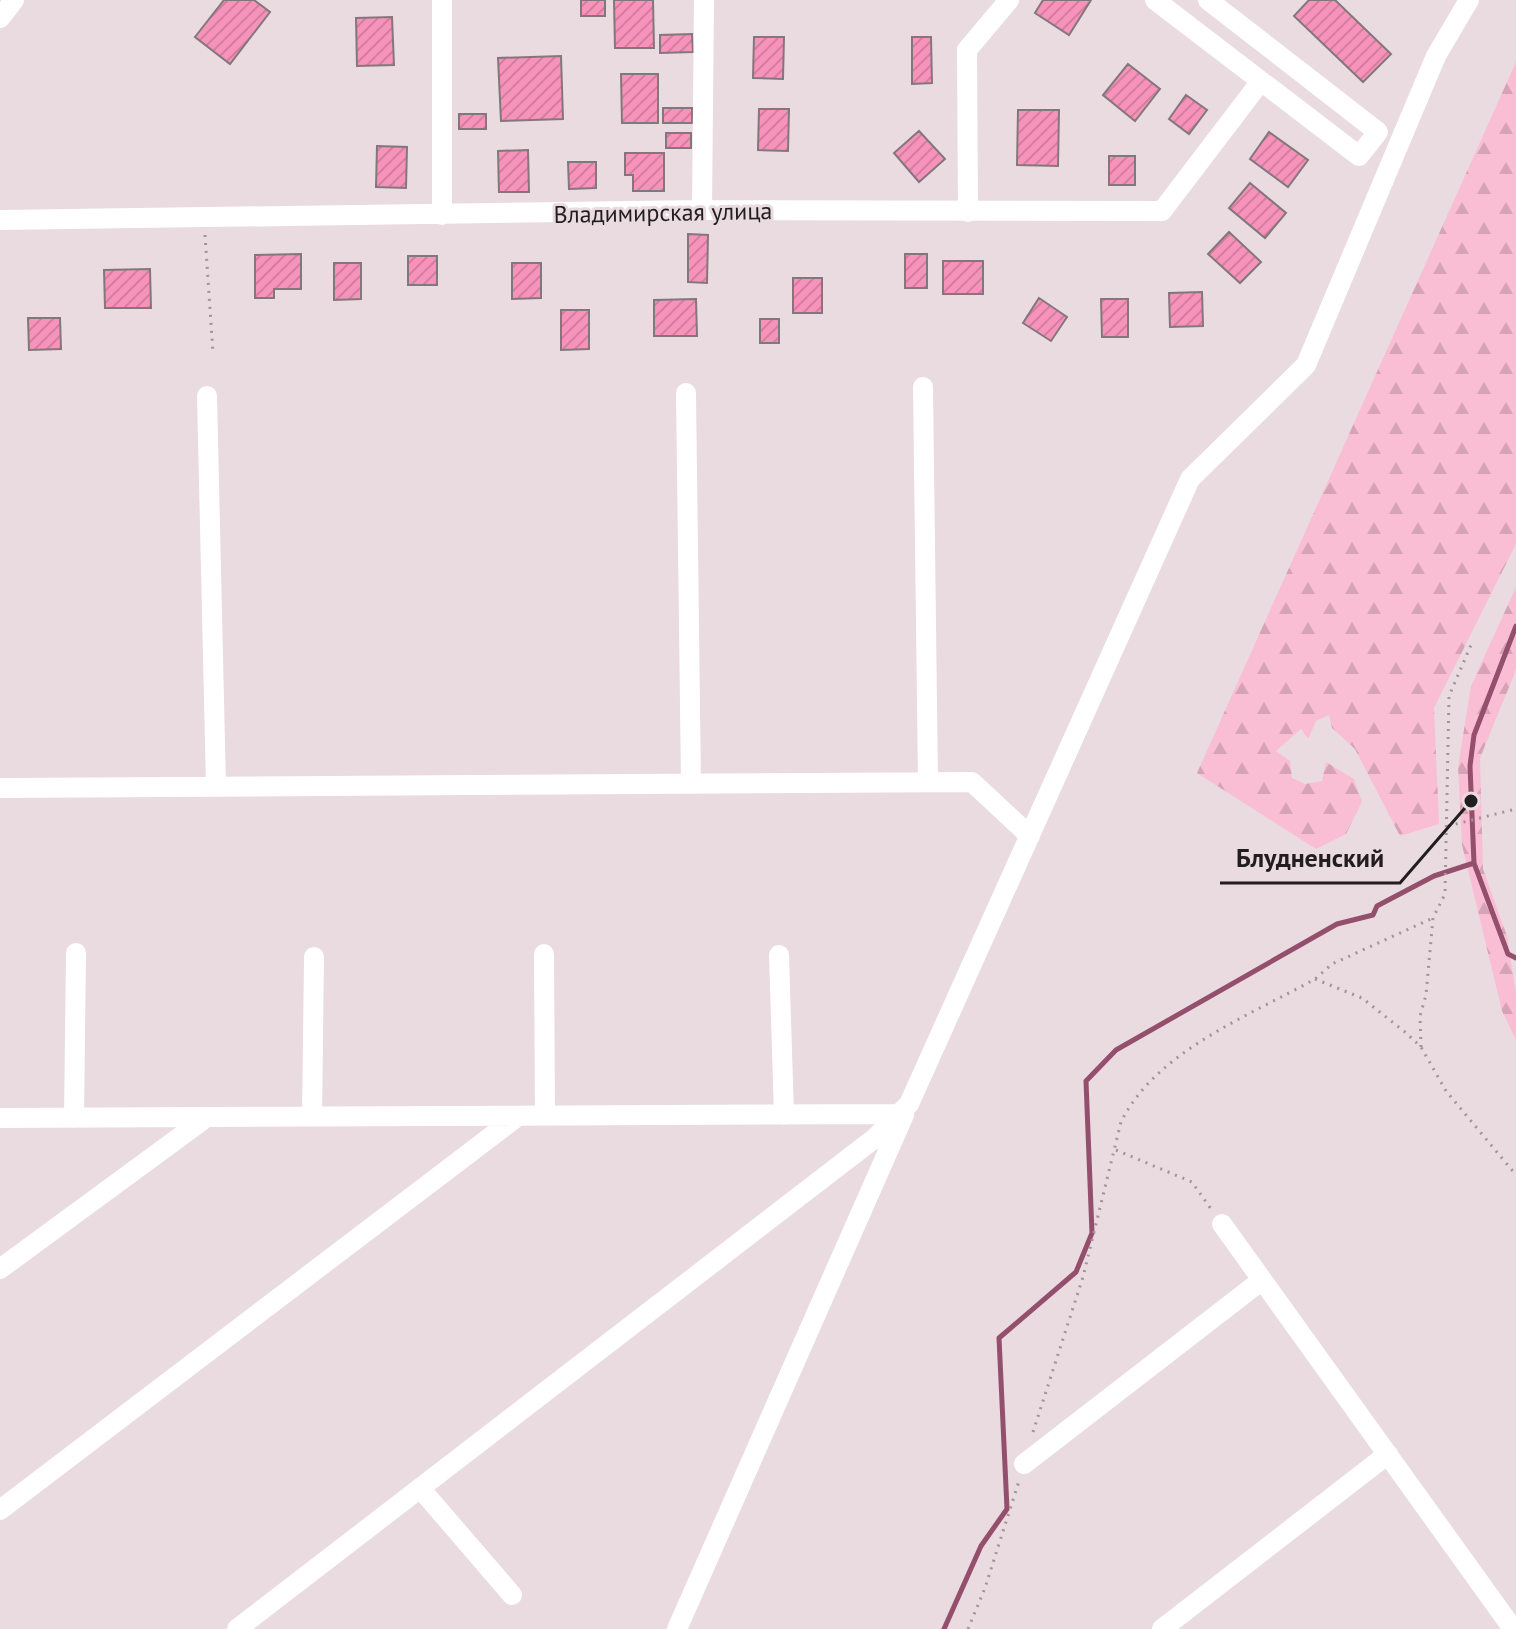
<svg xmlns="http://www.w3.org/2000/svg" width="1516" height="1629" font-family="'PT Sans',sans-serif">
<defs>
<pattern id="forest-firs" width="22" height="20" patternUnits="userSpaceOnUse" patternTransform="scale(2)"><rect width="22" height="20" fill="#fabed4"/><path d="M5 1l3.5 6h-7zM16 11l3.5 6h-7z" fill="#d6a3b6"/></pattern>
<pattern id="building-hatch" width="6" height="6" patternUnits="userSpaceOnUse" patternTransform="scale(2)"><rect width="6" height="6" fill="#f793bb"/><path d="M-1 1l2-2M0 6l6-6M5 7l2-2" fill="none" stroke="#d37ea0"/></pattern>
</defs>
<rect width="100%" height="100%" fill="#e9dbe0"/>
<path fill="url(#forest-firs)" d="M1516,62V544L1434,708L1439,824L1400,836L1355,749L1332,728L1329,715L1316,721L1308,739L1301,729L1276,751L1290,761L1292,778L1305,784L1322,781L1326,762L1354,779L1362,802L1346,834L1316,849L1197,773Z
M1516,587V670L1480,758L1483,869L1507,936L1516,994V1040L1502,1011L1462,845L1458,767L1471,686Z"/>
<g fill="none" stroke-linecap="round" stroke-linejoin="round">
<path stroke="#934f6b" stroke-width="5" d="M1516,626L1474,735L1470,766L1474,863L1508,954L1516,958
M944,1629L981,1546L1007,1509L999,1338L1076,1272L1092,1233L1086,1081L1116,1050L1337,924L1373,915L1377,906L1434,876L1474,863"/>
</g>
<path fill="url(#building-hatch)" stroke="#84777c" stroke-width="2" d="M224,0H254L270,12L230,64L195,37Z
M581,0H605V16H581Z
M614,0H653L654,48H615Z
M1043,0H1091L1069,35L1035,13Z
M1309,0H1335L1391,54L1363,82L1294,16Z
M392,17L394,65L357,66L356,18Z
M692,34L693,52L660,53V35Z
M754,37H784L783,79L753,78Z
M912,37H931L932,83L912,84Z
M561,56L563,119L501,121L498,58Z
M1128,64L1160,89L1135,121L1103,95Z
M621,74H658V123H622Z
M1186,95L1207,110L1189,134L1169,119Z
M663,108H692V123H663Z
M759,109H789L788,151L758,150Z
M1018,110H1059L1058,166L1017,165Z
M459,114H486V129H459Z
M919,131L945,159L919,182L894,153Z
M1269,132L1308,160L1288,187L1250,159Z
M666,133H691V148H666Z
M377,146L407,147L406,188L376,187Z
M528,150L529,192H499L498,151Z
M625,153H664V191H633V175H625Z
M1109,156H1135V185H1109Z
M568,162H596V188L569,189Z
M1250,183L1286,213L1265,238L1229,208Z
M1229,232L1261,262L1240,283L1208,254Z
M688,234L708,235L707,283L688,282Z
M301,254V289H274V298H255V255Z
M905,254H927V288H905Z
M408,256H437V285H408Z
M943,261H983V294H943Z
M334,263H361V299L334,300Z
M512,263H541V298L512,299Z
M150,269L151,308H105L104,270Z
M793,278H822V313H793Z
M1202,292L1203,326L1170,327L1169,293Z
M1039,298L1067,317L1051,341L1023,323Z
M696,299L697,336H654V300Z
M1101,299H1128V337H1102Z
M561,310H589V349L561,350Z
M28,318H60L61,349L29,350Z
M760,319H779V343H760Z"/>
<g fill="none" stroke-linecap="round" stroke-linejoin="round">
<path stroke="#a09599" stroke-width="3" stroke-dasharray="2 6" stroke-linecap="butt" d="M205,235L213,353
M1448,826L1516,809
M1315,979L1362,998L1405,1032L1421,1047L1446,1091L1516,1175
M1421,1047L1420,1016L1426,995L1433,918L1445,894L1449,696L1471,645
M1116,1150L1192,1182L1211,1209
M1033,1432L1083,1277L1121,1122C1156,1051 1249,1016 1315,979L1332,964L1433,918
M968,1629L985,1588L1019,1481"/>
<path stroke="#fff" stroke-width="20" d="M442,0V215
M1155,0L1359,156L1378,132L1208,0
M0,18L14,0
M702,210L704,0
M968,212L967,50L1009,0
M0,220L702,210L1162,211L1261,81
M923,387L928,782
M686,393L691,784
M207,396L216,787
M0,788L972,782L1030,836
M544,954L545,1116
M779,955L784,1115
M312,1117L314,957
M0,1118L899,1114
M74,1118L76,953
M1222,1224L1513,1629
M0,1269L207,1117
M1024,1464L1262,1280
M420,1488L512,1595
M0,1510L518,1116
M237,1629L875,1138L909,1104L1190,479L1306,365L1436,56L1469,0
M677,1629L904,1115
M1162,1629L1388,1454"/>
</g>
<g text-anchor="middle" stroke-width="6" stroke-linejoin="round" paint-order="stroke">
<g font-size="24" fill="#221d1f" stroke="#e9dbe0">
<text transform="translate(663 213) rotate(-1)" y="8">Владимирская улица</text>
</g>
</g>
<path fill="none" stroke="#221d1f" stroke-width="3" d="M1471 801L1400 883H1220"/>
<circle fill="#221d1f" stroke="#e9dbe0" stroke-width="3" cx="1471" cy="801" r="8"/>
<g font-size="26" text-anchor="middle" font-weight="bold" fill="#221d1f" stroke="#e9dbe0" stroke-width="6" stroke-linejoin="round" paint-order="stroke">
<text x="1310" y="867">Блудненский</text>
</g>
</svg>
